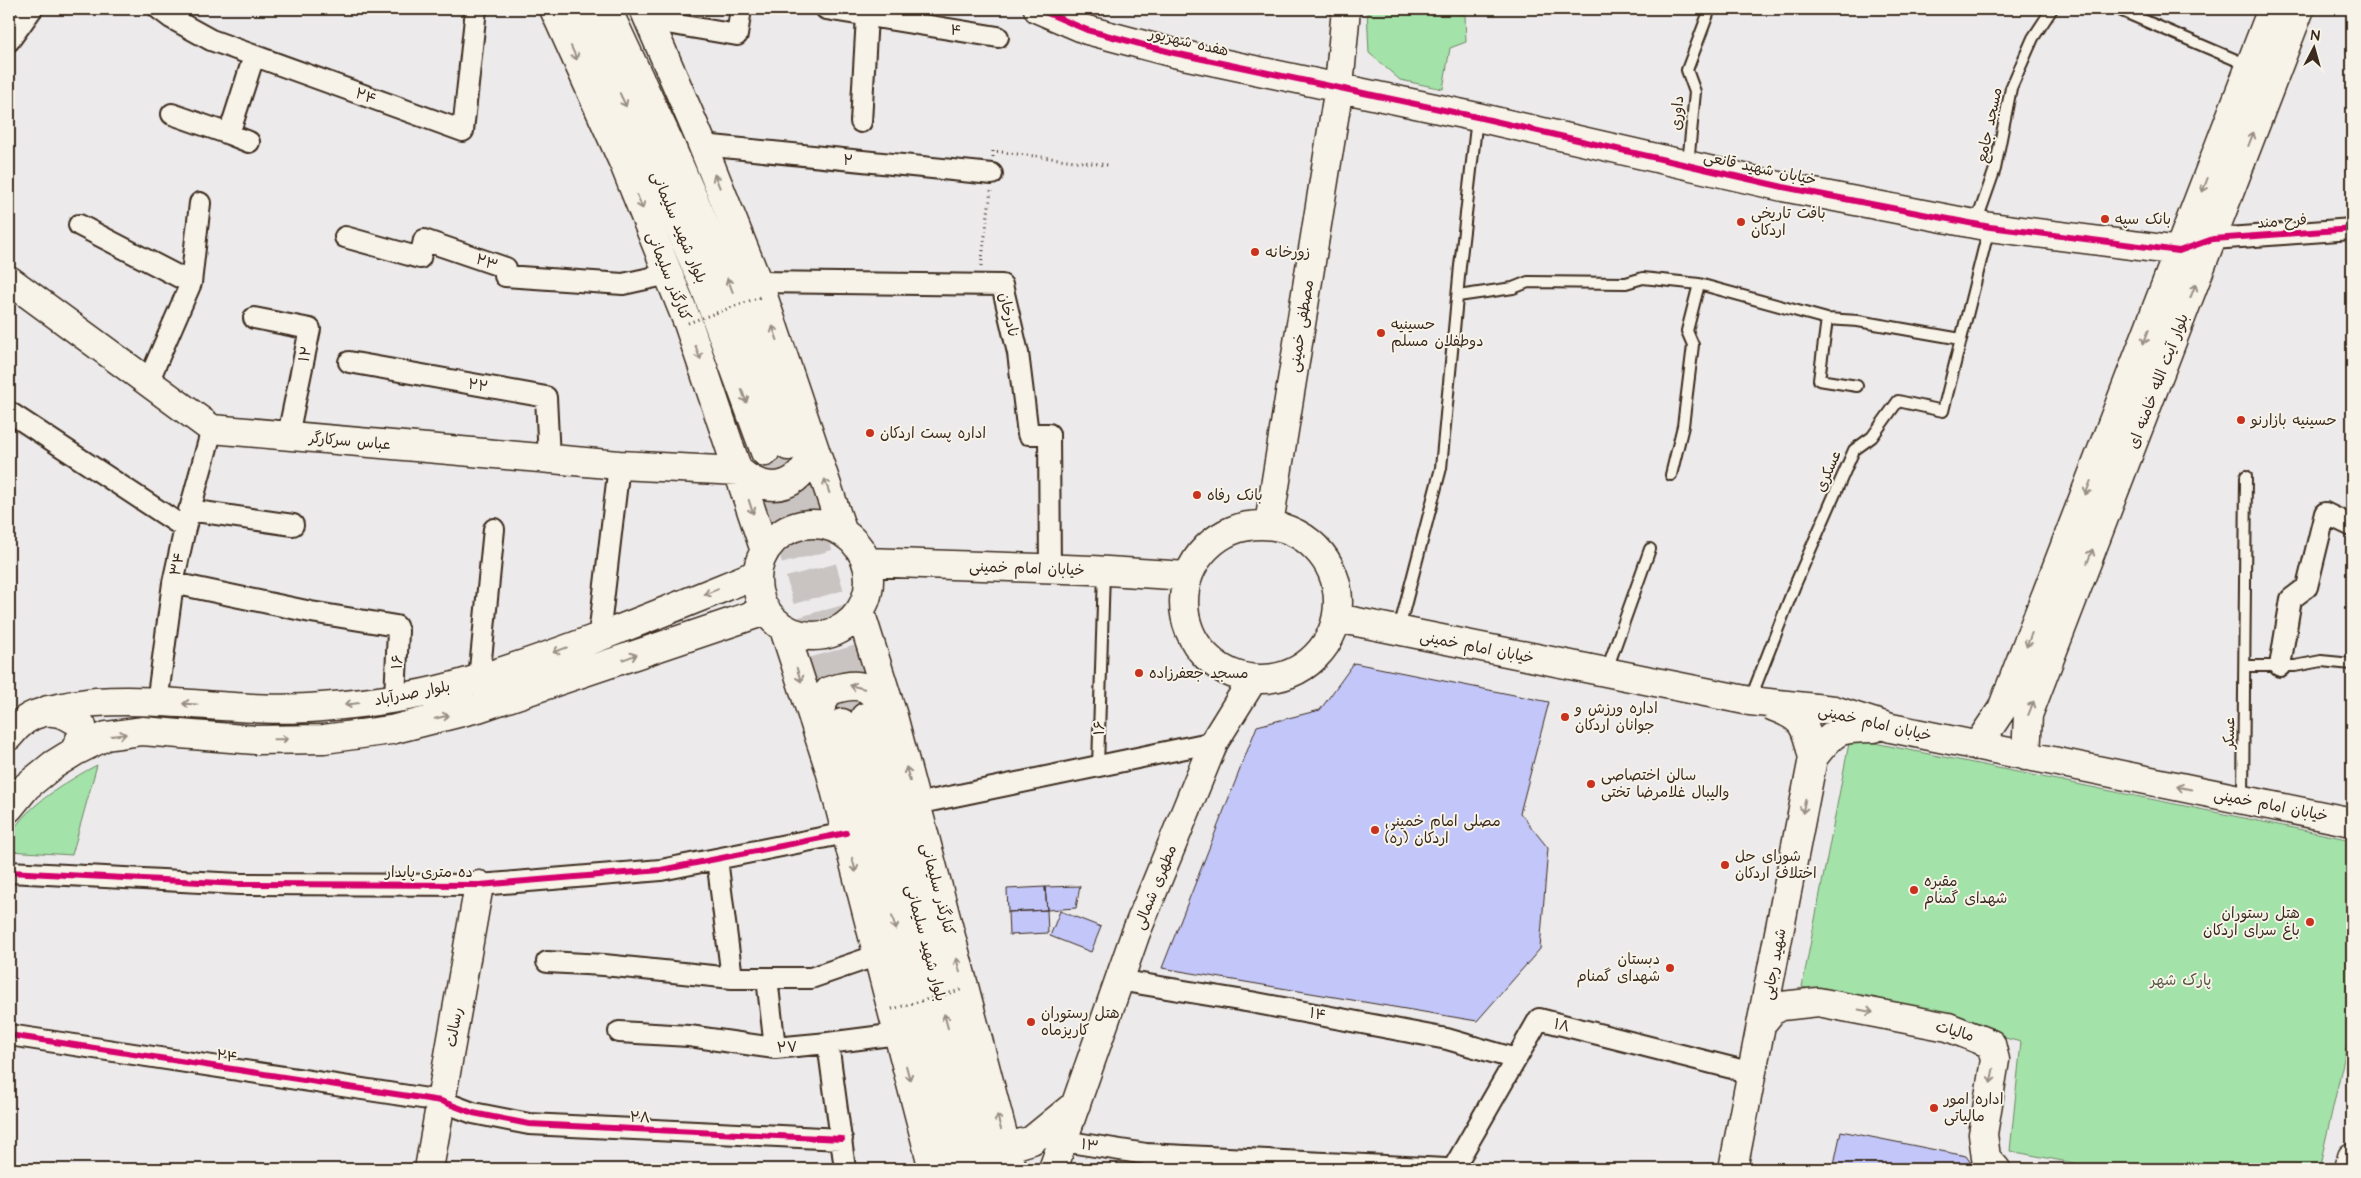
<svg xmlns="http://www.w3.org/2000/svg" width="2361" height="1178" font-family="'Architects Daughter','Playpen Sans Arabic',sans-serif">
<rect width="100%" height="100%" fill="#eceaeb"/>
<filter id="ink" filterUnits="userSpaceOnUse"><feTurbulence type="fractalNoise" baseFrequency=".02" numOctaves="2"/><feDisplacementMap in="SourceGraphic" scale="10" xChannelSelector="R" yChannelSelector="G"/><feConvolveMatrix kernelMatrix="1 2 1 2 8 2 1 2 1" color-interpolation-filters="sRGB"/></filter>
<g filter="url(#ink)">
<path fill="#a3e2a9" stroke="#6f8664" d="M1367,9H1431L1465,15L1466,42L1450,48L1443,89L1400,80L1369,53Z
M1850,738L2352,840V1023L2319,1169H2105L2010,1151L2021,1042L1802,987Z
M97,765L72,855L9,851C9,848 8,843 9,840C17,811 72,778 97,765Z"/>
<path fill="#c2c6f8" stroke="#3b2a1e" d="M1354,663L1549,702L1520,813L1548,848L1540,949L1477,1021L1162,968L1257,726L1320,710Z
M1080,886L1076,908L1047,910L1045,887Z
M1045,887L1047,910L1008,912L1007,889Z
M1047,910L1048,933L1009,935L1008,912Z
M1060,911L1101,927L1091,952L1050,936Z
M1841,1131L1966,1156L1975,1169H1833Z"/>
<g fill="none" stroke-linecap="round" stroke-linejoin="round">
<path stroke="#c9c4c2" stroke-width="28" stroke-dasharray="28 14" stroke-linecap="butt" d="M788,446L865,717
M765,452L842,723"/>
<defs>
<path id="lane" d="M2123,9L2122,11L2250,66
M1688,164L1695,92L1687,70L1710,9
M1976,223L1995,169L2011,88L2033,38L2052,9
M1458,296L1513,288L1528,282L1626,283L1643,278L1699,284L1827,319L1819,380L1857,386
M1827,319L1858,321L1961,339
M1671,475L1683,426L1693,345L1687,331L1699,284
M1399,629L1441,468L1460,266L1477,118
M2245,666H2295L2321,661L2352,664
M1606,672L1650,549
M1750,700L1795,585L1854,450L1872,437L1898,401L1943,411L1989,228
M1098,766L1104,572
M2243,798L2246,476"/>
<path id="street" d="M159,9L171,18L211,40L463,131L476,9
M826,9L998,37
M649,20L737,35L741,9
M9,41L32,9
M172,114L229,134L254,56
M861,122L867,16
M229,134L249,142
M703,145L992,174
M79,225L191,283
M345,237L420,258L424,240L506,268L505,276L623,284L669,274
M2200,243L2213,239L2352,229
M757,282L1002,285L1018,353L1028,434H1049L1050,569
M254,318L310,329L288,435
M349,362L546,397L549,459
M148,382L191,283L200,203
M9,412L185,528
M189,510L293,525
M173,583L311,612L396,626L398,631L395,698
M599,636L619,465
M2280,666L2291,599L2307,587L2325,513L2352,526
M479,679L494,529
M157,703L173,583L185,528L212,429
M916,804L1214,742
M717,859L732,978H811L878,955
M9,872L239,884L479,885L661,870L846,833
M547,962L604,965L732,978
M767,978L775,1048
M1118,980L1251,1002L1447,1039L1516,1059
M619,1032L689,1036L775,1048L828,1043L845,1169
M9,1035L441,1101L473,1113L529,1124L842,1139
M828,1043L898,1034
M1063,1141L1146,1154L1446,1169
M1453,1169L1539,1019L1752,1073"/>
<path id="secondary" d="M554,9L624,164L688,323L765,551
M644,9L700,139L763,296L843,533
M1038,9L1087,30L1174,53L1477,117L1783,187L1990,227L2179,251
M9,280L212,429L619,465L739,471C771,499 806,486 813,445
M757 580a56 56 0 1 1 112 0a56 56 0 1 1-112 0Z
M1269,524L1339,87L1346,9
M1184 602a77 77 0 1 1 154 0a77 77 0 1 1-154 0Z
M866,562L1092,570L1187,576
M860,611L893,716L1012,1169
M1337,618L1750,701L1834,710L1891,728L2352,822
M784,629L830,770L933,1169
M1774,707C1806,719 1805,726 1813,758
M48,710C64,707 80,703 96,702C172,697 247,714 322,707C372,703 423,696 471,681C568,652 663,612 757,574
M816,728L820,708L829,691C863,680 869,686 890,713
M9,736C29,710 56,702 82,726L83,733L74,752L53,765L27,786L9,808
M1977,746L2002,709L2272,9
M74,752L106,736L142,731L256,740L324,739L391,730L478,708L765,611
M2026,756L2028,715L2300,9
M1762,1023L1772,1011L1782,1006L1818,1002L1948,1027L1991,1044L1995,1060L1983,1134L1986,1158L1996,1169
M1006,1148L1032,1140L1076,1104
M429,1169L479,885
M1053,1169L1135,935L1214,742L1253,679
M1733,1169L1813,758C1835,729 1839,728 1874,728
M2349,1169L2352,1157"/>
<path id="primary" d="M580,9L646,150L706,290L765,452
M607,9L669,142L729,281L788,446
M865,717L986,1169
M842,723L959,1169"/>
</defs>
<use href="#lane" stroke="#3b2a1e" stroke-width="14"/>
<use href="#street" stroke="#3b2a1e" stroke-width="24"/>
<use href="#secondary" stroke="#3b2a1e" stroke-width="31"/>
<use href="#primary" stroke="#3b2a1e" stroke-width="31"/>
<path stroke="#3b2a1e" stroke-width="3" stroke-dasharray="1 4" stroke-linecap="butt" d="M993,157V151L1108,165
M981,266L991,191"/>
<use href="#lane" stroke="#f7f3e8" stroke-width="10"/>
<use href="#street" stroke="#f7f3e8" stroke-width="20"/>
<use href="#secondary" stroke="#f7f3e8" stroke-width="28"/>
<use href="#primary" stroke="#f7f3e8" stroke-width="28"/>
<path stroke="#3b2a1e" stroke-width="3" stroke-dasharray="1 4" stroke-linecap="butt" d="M688,323L763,296
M892,1009L964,989"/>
<defs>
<path id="cycleway" d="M1038,9L1087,30L1174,53L1477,117L1783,187L1990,227L2179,251L2213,239L2352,229
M9,872L239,884L479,885L661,870L846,833
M9,1035L441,1101L473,1113L529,1124L842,1139"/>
</defs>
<use href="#cycleway" stroke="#f7f3e8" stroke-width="9"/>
<use href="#cycleway" stroke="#d6006c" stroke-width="6"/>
</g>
<defs><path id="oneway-shaft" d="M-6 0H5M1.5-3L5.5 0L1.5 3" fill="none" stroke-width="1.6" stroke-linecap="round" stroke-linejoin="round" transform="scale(1.25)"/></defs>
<g stroke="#998e83">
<use href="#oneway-shaft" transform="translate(574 53) rotate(66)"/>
<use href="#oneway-shaft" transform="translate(623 100) rotate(65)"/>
<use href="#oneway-shaft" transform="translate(2251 139) rotate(-69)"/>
<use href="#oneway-shaft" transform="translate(717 181) rotate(-112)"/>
<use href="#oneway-shaft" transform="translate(2205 185) rotate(111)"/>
<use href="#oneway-shaft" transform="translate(640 202) rotate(68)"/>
<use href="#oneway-shaft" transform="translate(730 285) rotate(-111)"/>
<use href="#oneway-shaft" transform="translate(2193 291) rotate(-69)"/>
<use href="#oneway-shaft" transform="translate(775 333) rotate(-109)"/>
<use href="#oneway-shaft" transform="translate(2146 337) rotate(111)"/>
<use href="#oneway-shaft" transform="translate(698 353) rotate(71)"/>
<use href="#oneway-shaft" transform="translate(744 396) rotate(70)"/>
<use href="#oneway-shaft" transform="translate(827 486) rotate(-109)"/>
<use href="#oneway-shaft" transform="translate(2088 488) rotate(111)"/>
<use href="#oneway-shaft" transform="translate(751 507) rotate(72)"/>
<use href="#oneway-shaft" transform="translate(2090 556) rotate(-69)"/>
<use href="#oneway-shaft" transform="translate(711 592) rotate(158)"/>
<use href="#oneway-shaft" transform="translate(2029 640) rotate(111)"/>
<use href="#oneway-shaft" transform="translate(560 650) rotate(160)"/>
<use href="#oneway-shaft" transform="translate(630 657) rotate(-20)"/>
<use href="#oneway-shaft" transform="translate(799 675) rotate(72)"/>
<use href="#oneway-shaft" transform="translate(857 687) rotate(-166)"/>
<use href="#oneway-shaft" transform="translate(190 704) rotate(-177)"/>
<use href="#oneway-shaft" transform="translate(352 704) rotate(173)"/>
<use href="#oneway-shaft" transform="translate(2031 708) rotate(-69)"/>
<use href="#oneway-shaft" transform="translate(442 717) rotate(-14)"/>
<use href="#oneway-shaft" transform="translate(119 735) rotate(-8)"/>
<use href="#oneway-shaft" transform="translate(281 739) rotate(-1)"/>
<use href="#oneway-shaft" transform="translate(908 774) rotate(-105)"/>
<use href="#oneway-shaft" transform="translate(2184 788) rotate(-169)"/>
<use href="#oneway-shaft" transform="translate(1804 806) rotate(101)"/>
<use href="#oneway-shaft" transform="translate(854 865) rotate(75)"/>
<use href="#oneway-shaft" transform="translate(894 923) rotate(75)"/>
<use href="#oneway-shaft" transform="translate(958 965) rotate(-105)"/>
<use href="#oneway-shaft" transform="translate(1866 1011) rotate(11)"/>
<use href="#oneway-shaft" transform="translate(946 1021) rotate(-105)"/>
<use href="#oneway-shaft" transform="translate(908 1073) rotate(75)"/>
<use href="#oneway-shaft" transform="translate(1992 1076) rotate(101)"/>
<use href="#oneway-shaft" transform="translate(999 1122) rotate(-105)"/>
</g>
</g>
<g fill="#c8321e" stroke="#f7f3e8" stroke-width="2">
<circle cx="2105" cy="219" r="5"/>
<circle cx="1741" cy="222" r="5"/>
<circle cx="1255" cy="252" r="5"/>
<circle cx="1381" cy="333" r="5"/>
<circle cx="2241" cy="420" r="5"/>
<circle cx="870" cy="433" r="5"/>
<circle cx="1197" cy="495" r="5"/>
<circle cx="1139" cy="673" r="5"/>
<circle cx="1565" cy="717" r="5"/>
<circle cx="1591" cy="784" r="5"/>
<circle cx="1375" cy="830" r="5"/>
<circle cx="1725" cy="865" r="5"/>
<circle cx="1914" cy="890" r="5"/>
<circle cx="2310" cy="922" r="5"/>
<circle cx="1670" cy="968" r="5"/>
<circle cx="1031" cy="1022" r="5"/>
<circle cx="1934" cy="1108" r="5"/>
</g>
<g text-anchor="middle" stroke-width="4" stroke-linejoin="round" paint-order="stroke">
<g font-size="15" fill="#3b2a1e" stroke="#f7f3e8">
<text transform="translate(956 30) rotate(8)" y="5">۴</text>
<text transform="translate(1189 42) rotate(13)" y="5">هفده شهریور</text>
<text transform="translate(366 96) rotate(20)" y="5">۲۴</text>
<text transform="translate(1677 113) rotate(-86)" y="5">داوری</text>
<text transform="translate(1989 125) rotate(-78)" y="5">مسجد جامع</text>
<text transform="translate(848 160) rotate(6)" y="5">۲</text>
<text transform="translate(1760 168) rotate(12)" y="5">خیابان شهید قانعی</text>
<text transform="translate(2282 221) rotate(-4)" y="5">فرح مند</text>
<text transform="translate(679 227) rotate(67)" y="5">بلوار شهید سلیمانی</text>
<text transform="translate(487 262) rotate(19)" y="5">۲۳</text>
<text transform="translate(669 276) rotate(68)" y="5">کنارگذر سلیمانی</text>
<text transform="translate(1009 315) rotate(77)" y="5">نادرخان</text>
<text transform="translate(1301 326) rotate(-81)" y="5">مصطفی خمینی</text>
<text transform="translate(305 354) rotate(-78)" y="5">۱۲</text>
<text transform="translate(2158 381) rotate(-69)" y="5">بلوار آیت الله خامنه ای</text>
<text transform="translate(478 385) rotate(10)" y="5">۲۲</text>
<text transform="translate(350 441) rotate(5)" y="5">عباس سرکارگر</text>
<text transform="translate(1828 471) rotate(-67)" y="5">عسکری</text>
<text transform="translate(177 564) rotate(-78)" y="5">۳۴</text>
<text transform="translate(1027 568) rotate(2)" y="5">خیابان امام خمینی</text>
<text transform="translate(1477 647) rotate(11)" y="5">خیابان امام خمینی</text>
<text transform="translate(397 662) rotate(-87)" y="5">۱۶</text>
<text transform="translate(412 693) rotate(-11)" y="5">بلوار صدرآباد</text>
<text transform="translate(1875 723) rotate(13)" y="5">خیابان امام خمینی</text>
<text transform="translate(1099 728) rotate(-88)" y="5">۱۶</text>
<text transform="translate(2229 733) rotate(-89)" y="5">عسکر</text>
<text transform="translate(2271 805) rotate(11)" y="5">خیابان امام خمینی</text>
<text x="429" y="877">ده متری پایدار</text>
<text transform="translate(1155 887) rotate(-68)" y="5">مطهری شمالی</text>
<text transform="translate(938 889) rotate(75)" y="5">کنارگذر سلیمانی</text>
<text transform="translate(926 943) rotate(75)" y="5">بلوار شهید سلیمانی</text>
<text transform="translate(1774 964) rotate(-79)" y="5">شهید رجایی</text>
<text transform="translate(1318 1014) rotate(11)" y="5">۱۴</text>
<text transform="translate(1562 1025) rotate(14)" y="5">۱۸</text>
<text transform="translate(454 1027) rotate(-80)" y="5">رسالت</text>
<text transform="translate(1955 1031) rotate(16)" y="5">مالیات</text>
<text transform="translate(787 1047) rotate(-3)" y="5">۲۷</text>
<text transform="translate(227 1056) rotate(9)" y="5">۲۴</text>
<text transform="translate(640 1117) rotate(3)" y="5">۲۸</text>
<text transform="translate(1090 1145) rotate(9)" y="5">۱۳</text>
</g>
<g font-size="15" fill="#3b2a1e" stroke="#f7f3e8" text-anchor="start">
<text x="1751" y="218">بافت تاریخی<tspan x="1751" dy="17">اردکان</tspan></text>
<text x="2115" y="224">بانک سپه</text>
<text x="1265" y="257">زورخانه</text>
<text x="1391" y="329">حسینیه<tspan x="1391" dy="17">دوطفلان مسلم</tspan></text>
<text x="2251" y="425">حسینیه بازارنو</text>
<text x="880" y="438">اداره پست اردکان</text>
<text x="1207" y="500">بانک رفاه</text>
<text x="1149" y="678">مسجد جعفرزاده</text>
<text x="1575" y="713">اداره ورزش و<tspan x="1575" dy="17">جوانان اردکان</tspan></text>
<text x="1601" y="780">سالن اختصاصی<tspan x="1601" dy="17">والیبال غلامرضا تختی</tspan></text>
<text x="1385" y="826">مصلی امام خمینی<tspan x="1385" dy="17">(ره) اردکان</tspan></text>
<text x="1735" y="861">شورای حل<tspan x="1735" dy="17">اختلاف اردکان</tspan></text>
<text x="1924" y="886">مقبره<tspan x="1924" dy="17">شهدای گمنام</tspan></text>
<text x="2300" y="918" text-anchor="end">هتل رستوران<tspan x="2300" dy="17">باغ سرای اردکان</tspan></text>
<text x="1660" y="964" text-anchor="end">دبستان<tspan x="1660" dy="17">شهدای گمنام</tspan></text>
<text x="1041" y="1018">هتل رستوران<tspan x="1041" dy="17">کاریزماه</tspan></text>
<text x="1944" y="1104">اداره امور<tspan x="1944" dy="17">مالیاتی</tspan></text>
</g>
<g font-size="15" fill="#555841" stroke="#f7f3e8">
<text x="2181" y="985">پارک شهر</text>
</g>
</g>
<rect width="2361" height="1178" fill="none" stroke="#f7f3e8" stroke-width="30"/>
<rect x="15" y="15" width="2331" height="1148" fill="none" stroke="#3b2a1e" stroke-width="2" filter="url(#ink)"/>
<g transform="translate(2314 48) rotate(6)" stroke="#f7f3e8" stroke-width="4" paint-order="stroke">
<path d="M0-4L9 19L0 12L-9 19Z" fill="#3b2a1e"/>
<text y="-8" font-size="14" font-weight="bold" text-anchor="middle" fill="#3b2a1e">N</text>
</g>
</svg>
